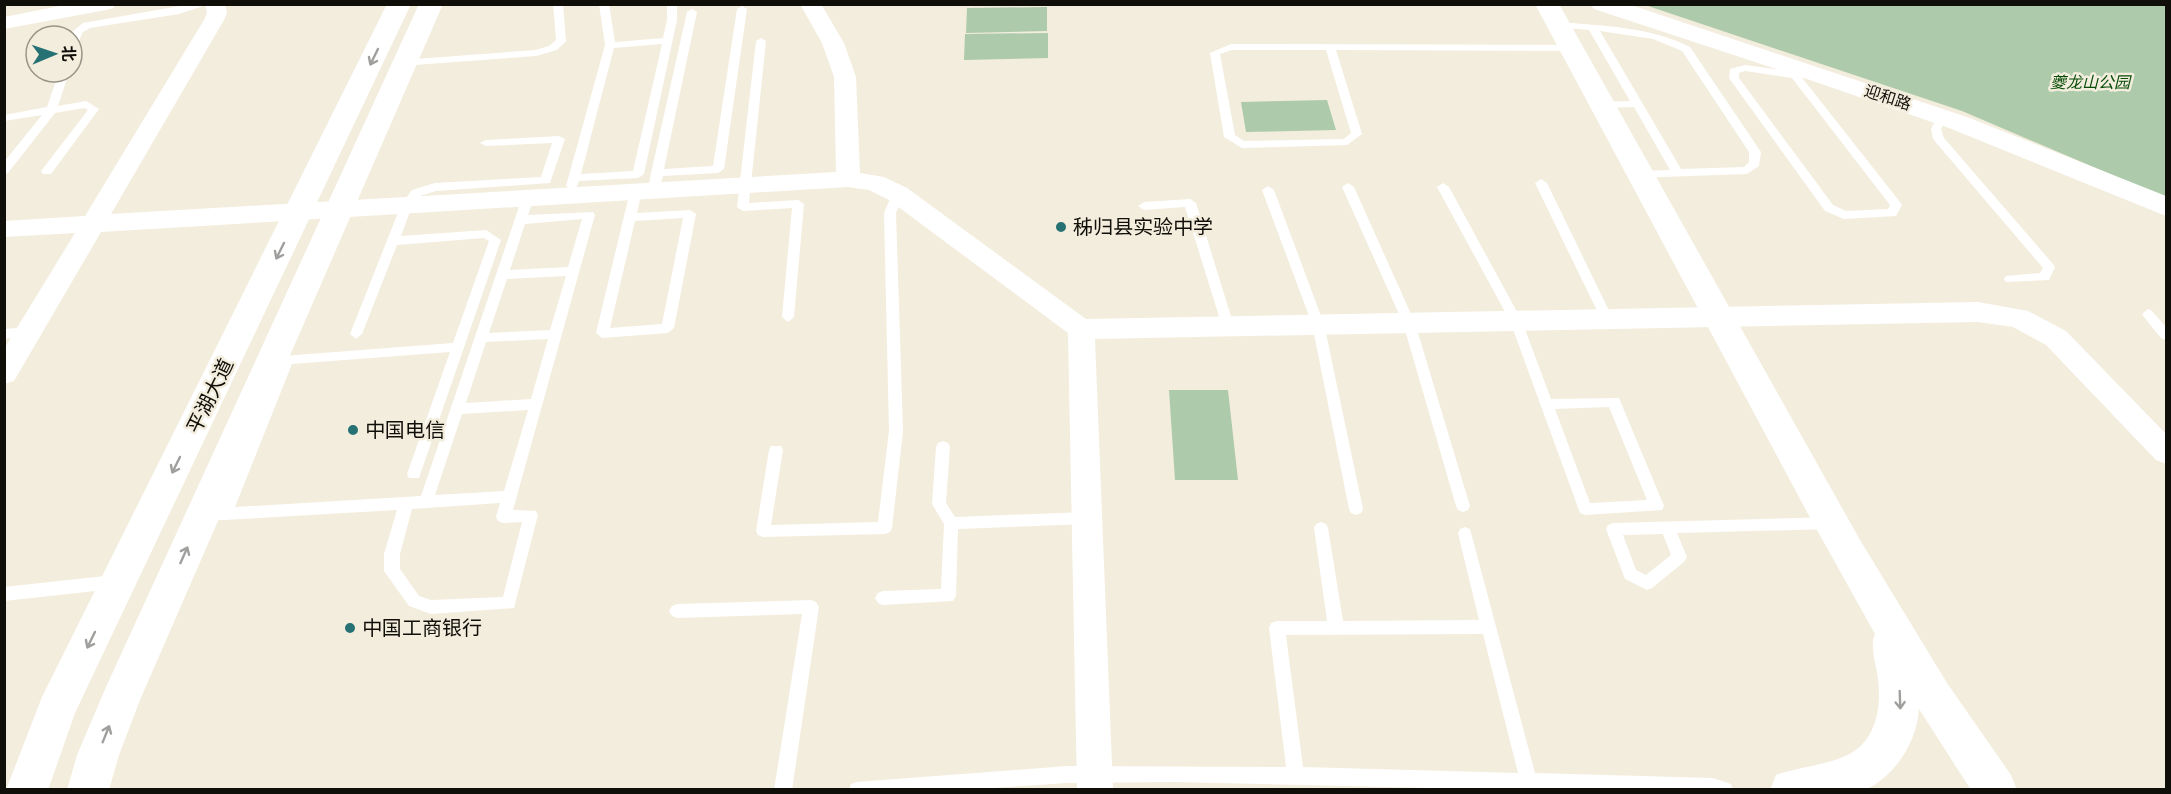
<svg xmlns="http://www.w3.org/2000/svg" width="2171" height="794" font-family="Spectral,'Noto Sans SC',serif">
<rect width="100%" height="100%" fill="#f3eddd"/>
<path fill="#adcaaa" d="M1645,5H2166V198L1962,111Z
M1047,7V31L966,33L967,8Z
M1048,33V58L964,60L965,34Z
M1327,100L1336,130L1246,132L1241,102Z
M1169,390H1228L1238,480H1175Z"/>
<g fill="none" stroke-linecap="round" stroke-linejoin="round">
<path fill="#fff" fill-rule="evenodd" d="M191,4H209L179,14L90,28L82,33L77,47L72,50V32L83,23Z
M553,4H563L566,41L557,50L536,56L415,65L410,62L415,59L535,50L549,46L556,40Z
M599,4H609L615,42L663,38L667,20V4H677V20L644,174L638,178L579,181L576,189L572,190L566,186L605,45ZM662,44L633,171L581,174L614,48Z
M742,6L747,9L724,169L718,173L663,176L658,193H650L648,190L651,173L687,12L692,9L697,12L664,169L713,166L737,9Z
M1558,22C1603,26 1648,26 1690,47L1761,152L1759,166L1747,174L1636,178L1634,175L1640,171L1670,170L1634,107L1602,108L1597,105L1602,102L1630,101L1589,30L1554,27L1553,25ZM1600,31L1653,39L1682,51L1749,152V162L1744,167L1681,169Z
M761,38L766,41L749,203L798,200L804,204L794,317L788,322L782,317L792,208L743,211L737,207L756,41Z
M1231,44L1571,45L1576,48L1571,51L1336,50L1362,134L1347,145L1242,148L1224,137L1210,53ZM1232,50H1326L1351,133L1344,139L1244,141L1235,135L1220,54Z
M1796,64L1801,67L1800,75L1900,202L1902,205L1896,216L1844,219L1825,211L1729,78L1730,69L1745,65L1790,71L1792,65ZM1745,71L1792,78L1890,205L1888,209L1846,211L1833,205L1739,78V73Z
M59,72H69L58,106L86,101L99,109L51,174H43L41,171L88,110L84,108L55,113L8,173L4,174V162L42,115L4,121V115L47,107Z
M1943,113L1948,116L1941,129L1944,138L2053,264L2055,267L2049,280L2006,282L2004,279L2006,276L2040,273L2043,268L1933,139L1931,129L1939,114Z
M559,136L565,139L550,183L436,191L420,196L412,206L401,236L486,230L501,240L419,478H409L407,474L450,352L292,364L235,507L421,496L522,198L528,194L534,198L528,215L593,212L595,215L513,510L536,511L538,515L514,608L431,614L409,606L384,571V554L397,510L225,520L199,519L197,515L199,511L220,508L283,356L453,343L489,241L484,238L397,245L362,334L356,339L350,334L401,205L412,190L435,183L541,177L552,143L486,146L480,143L486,140ZM582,219L568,267L510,270L525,224ZM566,276L550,330L489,333L507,279ZM548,339L531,399L466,403L486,342ZM528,410L504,491L435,495L462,414ZM500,503L496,517L498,521L503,523L522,522L503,597L431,600L419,596L400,569V554L412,509Z
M1541,179L1547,183L1613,319L1612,322L1607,324L1601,319L1535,183Z
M1348,183L1354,187L1415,323L1470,506L1468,510L1463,512L1458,510L1456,506L1403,323L1342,187Z
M1443,183L1449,187L1522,321L1551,399L1619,398L1664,506L1662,510L1585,515L1580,513L1510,321L1437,187ZM1609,407L1647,500L1590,503L1555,409Z
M1268,186L1274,190L1324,324L1363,509L1361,513L1356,515L1351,513L1349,509L1312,324L1262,190Z
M636,187L642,191L637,213L690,210L696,214L674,328L668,333L602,338L596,333L630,191ZM683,218L662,324L610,328L635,221Z
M898,190L904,194L896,213L903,431L892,528L890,532L885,534L763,537L758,535L756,531L769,450L771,446H781L783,450L771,525L878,522L889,431L884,213L892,194Z
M1190,199L1196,203L1234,326L1233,329H1223L1222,326L1185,207L1144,210L1138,206L1144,202Z
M2148,309L2152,311L2166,327V340L2161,338L2144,317L2142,314Z
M29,327L34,329L35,332L34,335L4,339V329Z
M943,441L948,443L950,447L946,503L955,517L1086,512L1091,514L1093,518L1091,522L1086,524L958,529L956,596L953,601L883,605L878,603L875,598L878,593L883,591L941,589L944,524L932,504L936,447L938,443Z
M1831,517L1836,519L1838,523L1836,527L1831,529L1677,533L1687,557L1684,562L1652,588L1647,590L1625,579L1606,529L1608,525L1613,523ZM1663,534L1671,555L1646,575L1636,570L1623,535Z
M1321,522L1326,524L1328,528L1343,621L1479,620L1458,533L1460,529L1465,527L1470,529L1535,773L1713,778L1731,784L1733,790H1516L1174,782L1067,783L965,790H849L851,784L857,782L1067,766L1286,767L1269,628L1271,623L1277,621H1327L1314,528L1316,524ZM1483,634L1518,773L1303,767L1286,635Z
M114,575L119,577L122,582L119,587L114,589L4,601V587Z
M811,600L816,602L819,607L792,790H774L802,614L677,618L672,616L669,611L672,606L677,604Z"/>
<path fill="#fff" fill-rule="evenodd" d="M70,4H116L113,8L106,10L4,29V17Z
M205,4H225L227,13L224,20L111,214L836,172L834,77L822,43L800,4H821L844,43L856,77L860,173L884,177L907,188L1086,319L1978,302L2028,311L2066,331L2166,434V464L2156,460L2046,345L2013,327L1978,322L1095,339L1113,790H1077L1068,333L889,200L869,190L848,187L101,232L14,381L4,384V349L75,233L4,237V221L85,216L204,20L207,13Z"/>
<path fill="#fff" fill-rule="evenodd" d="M1590,4H1628L1967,117L2166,196V216L1949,128L1807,79L1594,9Z"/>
<path fill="#fff" fill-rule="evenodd" d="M387,4H411L75,713L48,790H6L42,697Z
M419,4H443L140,700L119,755L109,790H67L77,755L106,687Z
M1535,4H1559L1860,540L1947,683L2011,775L2017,790H1971L1919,709C1917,742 1895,776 1865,790H1770L1776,775C1798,767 1821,766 1843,757C1875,745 1882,709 1878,679C1877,666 1869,647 1875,634L1807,512Z"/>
</g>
<defs><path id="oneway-shaft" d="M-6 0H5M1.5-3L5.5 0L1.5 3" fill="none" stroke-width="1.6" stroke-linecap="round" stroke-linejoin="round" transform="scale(1.5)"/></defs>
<g stroke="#9f9f9d">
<use href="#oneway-shaft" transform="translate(374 57) rotate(116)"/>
<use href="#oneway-shaft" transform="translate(280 251) rotate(116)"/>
<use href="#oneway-shaft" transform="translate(176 465) rotate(116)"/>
<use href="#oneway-shaft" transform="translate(184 555) rotate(-66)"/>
<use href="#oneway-shaft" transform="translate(91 640) rotate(116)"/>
<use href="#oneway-shaft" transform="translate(1900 700) rotate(88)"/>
<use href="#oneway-shaft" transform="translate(106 734) rotate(-68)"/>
</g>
<g fill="#267173" stroke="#f3eddd" stroke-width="2">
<circle cx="1061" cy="227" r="6"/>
<circle cx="353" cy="430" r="6"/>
<circle cx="350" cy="628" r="6"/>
</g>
<g text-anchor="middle" stroke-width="5" stroke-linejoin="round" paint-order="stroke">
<g font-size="16" font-style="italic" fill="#074d09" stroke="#f3eddd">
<text x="2090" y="88">夔龙山公园</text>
</g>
<g font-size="16" fill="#100e09" stroke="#f3eddd">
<text transform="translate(1888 97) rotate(18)" y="6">迎和路</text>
</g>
<g font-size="20" fill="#100e09" stroke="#f3eddd" text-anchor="start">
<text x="1073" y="234">秭归县实验中学</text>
<text x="365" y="437">中国电信</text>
<text x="362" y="635">中国工商银行</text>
</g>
<g font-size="20" fill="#100e09" stroke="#f3eddd">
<text transform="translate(210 396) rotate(-64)" y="7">平湖大道</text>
</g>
</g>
<rect width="2171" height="794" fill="none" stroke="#100e09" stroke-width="12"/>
<g transform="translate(54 54) rotate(88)"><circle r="28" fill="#f3eddd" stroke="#989488" stroke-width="1.5"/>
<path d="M0-4.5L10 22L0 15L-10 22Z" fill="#267173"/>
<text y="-9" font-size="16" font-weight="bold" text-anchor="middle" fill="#100e09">北</text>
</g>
</svg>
